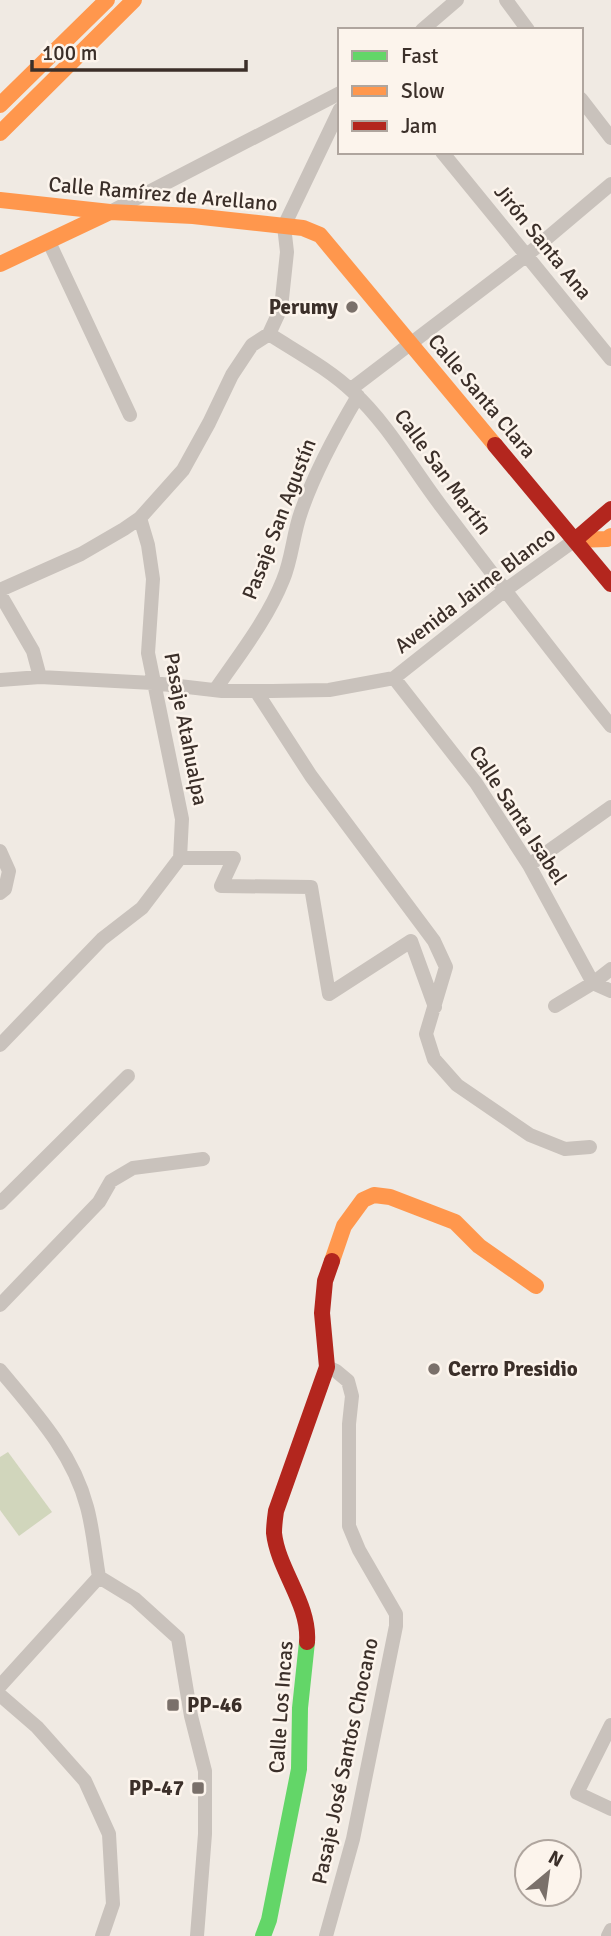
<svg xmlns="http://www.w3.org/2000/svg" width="611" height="1936" font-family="Signika,sans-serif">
<rect width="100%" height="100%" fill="#f0eae3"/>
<path fill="#d1d6bc" d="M8,1452L52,1512L19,1536L0,1510V1457Z"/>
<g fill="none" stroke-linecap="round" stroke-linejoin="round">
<path stroke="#c9c2bc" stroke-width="14" d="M506,0L528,30
M422,30L457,0
M581,99L611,138
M442,152L611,359
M114,210L340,93
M49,242L130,415
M269,334C297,352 329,369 353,392C388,424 412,468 441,506C497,580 553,653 611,726
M351,389L527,255L611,184
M0,590L81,554L124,529L140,518L183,470L209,423L232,375L252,345L269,334L281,308L287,252L284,226L340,109
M0,594L33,651L40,677
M394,678L476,783L529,865L593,983L611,991
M0,680L40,677L153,683L222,691H272L329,690L394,678L504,591L575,540
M215,690C239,655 267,620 283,580C292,559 293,534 301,512C315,471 336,433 358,396
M256,691L311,776L434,941L446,967L426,1034L434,1059L457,1085L530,1135L565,1149L590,1147
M0,851L9,871L5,889L0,893
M180,858H234L221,886L311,887L329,994L411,941L435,1007
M529,865L611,807
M555,1006L593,983L611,969
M0,1045L102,939L142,908L180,858L182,819L148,653L153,579L148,545L140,518
M0,1203L128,1076
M0,1305L99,1202L111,1181L133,1168L203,1159
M0,1370C35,1412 73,1453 87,1507C93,1529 95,1554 99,1577L135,1599L178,1638L191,1716L205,1771V1834L197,1936
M0,1686L99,1577
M0,1695L37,1727L85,1781L109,1834L113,1904L102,1936
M611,1725L577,1793L611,1809
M326,1936L353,1839L396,1626V1614L359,1550L349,1526V1424L352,1396L348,1381L336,1371L327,1367
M608,1936L611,1930"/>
<path stroke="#63d668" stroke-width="16" d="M263,1936L269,1920L299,1769L300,1708L307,1642"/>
<path stroke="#ff974d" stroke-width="16" d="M0,105L107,0
M0,133L134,0
M0,200L110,212L193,216L303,228L320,235L495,445
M0,264L110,212
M575,540L607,539L611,536
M332,1261L344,1226L363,1200L374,1195L390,1197L455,1222L479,1246L536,1286"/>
<path stroke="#b3261e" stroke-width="16" d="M495,445L611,584
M575,540L611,509
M307,1642C310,1604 278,1570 274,1533C274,1526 275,1518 276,1511L327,1367L322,1313L325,1281L332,1261"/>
</g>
<g fill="#7a706a" stroke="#fcf4ec" stroke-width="2.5">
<circle cx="352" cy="307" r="7"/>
<circle cx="434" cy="1369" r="7"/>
<rect x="166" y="1698" width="14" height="14" rx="3.5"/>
<rect x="191" y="1781" width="14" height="14" rx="3.5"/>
</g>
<g text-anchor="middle" stroke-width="5" stroke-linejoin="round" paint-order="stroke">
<g font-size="21" fill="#3b2f29" stroke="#fcf4ec">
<text transform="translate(163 194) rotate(5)" y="7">Calle Ramírez de Arellano</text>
<text transform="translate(543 242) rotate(51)" y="7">Jirón Santa Ana</text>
<text transform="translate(482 396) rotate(50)" y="7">Calle Santa Clara</text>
<text transform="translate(443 472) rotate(54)" y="7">Calle San Martín</text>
<text transform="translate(279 519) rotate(-69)" y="7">Pasaje San Agustín</text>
<text transform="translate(475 590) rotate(-37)" y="7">Avenida Jaime Blanco</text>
<text transform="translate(186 729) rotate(79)" y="7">Pasaje Atahualpa</text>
<text transform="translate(518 815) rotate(57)" y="7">Calle Santa Isabel</text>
<text transform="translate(281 1707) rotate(-86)" y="7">Calle Los Incas</text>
<text transform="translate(345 1761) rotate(-78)" y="7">Pasaje José Santos Chocano</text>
</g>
<g font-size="21" font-weight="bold" fill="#3b2f29" stroke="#fcf4ec" text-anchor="end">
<text x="338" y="314">Perumy</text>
<text x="448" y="1376" text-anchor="start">Cerro Presidio</text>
<text x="187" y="1712" text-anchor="start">PP-46</text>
<text x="184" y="1795">PP-47</text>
</g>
</g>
<rect x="338" y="28" width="245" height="126" fill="#fcf4ec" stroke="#afa59e" stroke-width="2"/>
<rect x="352" y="51" width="35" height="10" fill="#63d668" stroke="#afa59e" stroke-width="2"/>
<text x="401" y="63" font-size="21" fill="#3b2f29">Fast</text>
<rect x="352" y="86" width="35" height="10" fill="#ff974d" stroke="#afa59e" stroke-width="2"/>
<text x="401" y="98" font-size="21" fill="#3b2f29">Slow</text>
<rect x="352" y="121" width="35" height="10" fill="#b3261e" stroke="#afa59e" stroke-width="2"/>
<text x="401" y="133" font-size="21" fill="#3b2f29">Jam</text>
<g transform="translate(548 1873) rotate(29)"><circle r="33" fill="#fcf4ec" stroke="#afa59e" stroke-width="2"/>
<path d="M0-5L12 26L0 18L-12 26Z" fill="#7a706a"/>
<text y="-10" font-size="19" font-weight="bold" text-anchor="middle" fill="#3b2f29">N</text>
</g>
<path d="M32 60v10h214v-10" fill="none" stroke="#3b2f29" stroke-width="3.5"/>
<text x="42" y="60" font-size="21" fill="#3b2f29" stroke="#fcf4ec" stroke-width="5" paint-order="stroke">100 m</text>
</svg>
